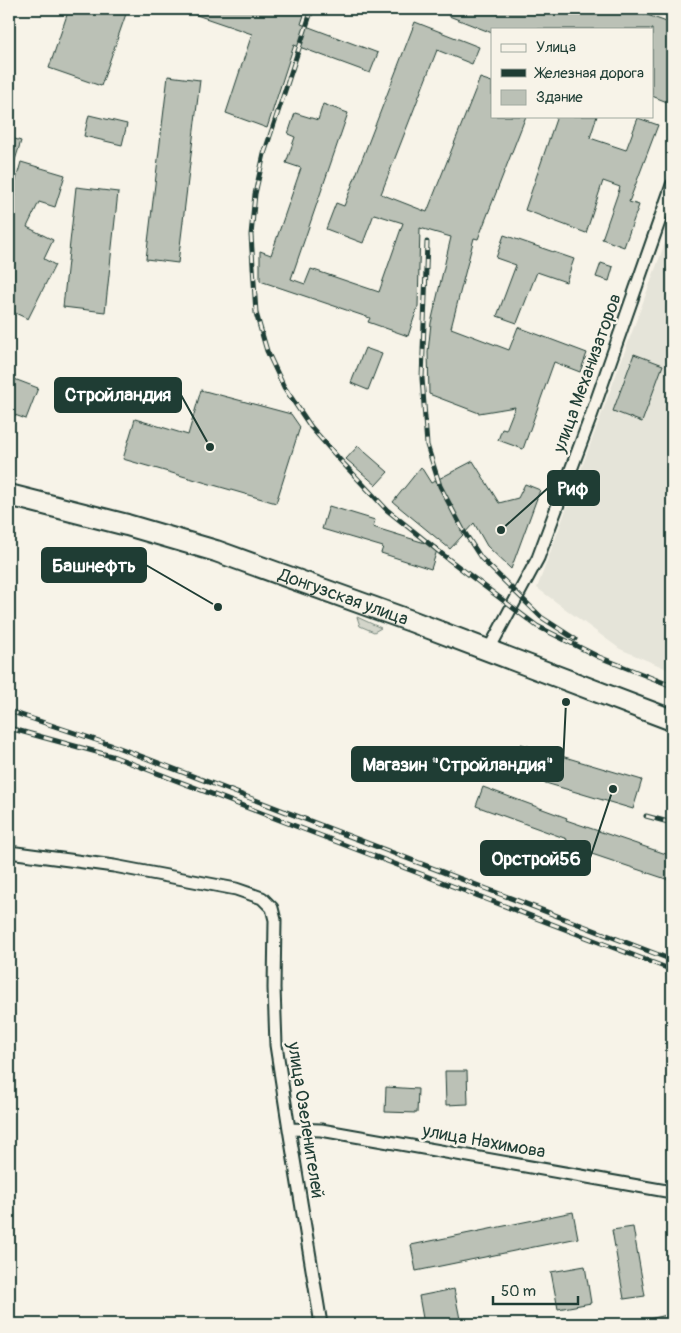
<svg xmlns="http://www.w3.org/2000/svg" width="681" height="1333" font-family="Pangolin,sans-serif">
<rect width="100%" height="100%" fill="#f7f3e8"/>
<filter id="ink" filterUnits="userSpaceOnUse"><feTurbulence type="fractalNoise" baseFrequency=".02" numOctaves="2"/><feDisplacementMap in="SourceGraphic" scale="10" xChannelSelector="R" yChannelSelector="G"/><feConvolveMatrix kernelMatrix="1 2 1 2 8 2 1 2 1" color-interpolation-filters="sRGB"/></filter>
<g filter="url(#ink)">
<path fill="#e5e4d9" d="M672,224V671L620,649L537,588Z"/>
<path fill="#d3d5ca" stroke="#79897f" d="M357,617L381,628L374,632L360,626Z"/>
<path fill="#bbc1b6" stroke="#1f3d34" d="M69,9H119L127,11L101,86L49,68Z
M182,9H306L301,24L378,53L370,73L294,45L267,128L226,113L252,34L182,10Z
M452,9H631L672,24V104L652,96V29H492V33L449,16Z
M415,22L479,47L472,64L437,50L381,194L427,212L480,78L492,82V116H526L478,239L474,238L451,328L509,350L518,327L587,353L580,372L554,362L523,449L498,440L502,429L506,430L515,407L479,413L429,394L428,352L431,323L451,237L420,228L418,306L408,336L368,322L370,318L260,281V251L271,255L301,168L286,163L295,137L288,134L295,113L318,120L323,104L348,113L291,279L305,284L311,269L379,292L403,223L374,214L363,243L326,229L336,203L344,206Z
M168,76L200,80L178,263L146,259Z
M89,115L127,124L122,145L84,136Z
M557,116H597L590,138L626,150L638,118L658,125L629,202L639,205L624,247L602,239L620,187L603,181L586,233L525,210Z
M9,137L21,141L11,173H9Z
M21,162L65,175L55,207L39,202L27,227L53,240L44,259L55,265L28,319L9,310V209L16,195L12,194Z
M76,187L118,192L105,312L63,307Z
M504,235L574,259L566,282L537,272L517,323L497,316L516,265L496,258Z
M601,263L613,267L609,281L596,277Z
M365,348L382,354L368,390L351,383Z
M634,354L663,365L642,422L613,411Z
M9,377L38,388L26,419L9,413Z
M201,390L291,414L300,427L276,503L123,459L135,419L188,435Z
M358,446L388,472L376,485L346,459Z
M473,461L499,503L518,498L525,484L540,490L511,569L487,546L474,523L450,549L393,502L421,467L431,483Z
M329,506L375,520L373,527L438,547L431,569L381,553L383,547L322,529Z
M521,744L642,780L633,809L512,773Z
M483,787L567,818L566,820L672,856V881L565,845L567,839L476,806Z
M445,1071H467L468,1104L446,1105Z
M386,1087L418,1089L417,1113L385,1112Z
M573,1212L578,1238L416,1271L411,1245Z
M633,1227L645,1296L624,1299L612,1230Z
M585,1266L591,1303L558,1309L551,1272Z
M454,1289L461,1324H424L419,1296Z
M672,1314V1324H645L644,1320Z"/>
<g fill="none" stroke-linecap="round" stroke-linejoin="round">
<defs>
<path id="street" d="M488,651L538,558L591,416L672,185
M9,852L114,866L236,889L262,898L272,908L275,920L274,988L276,1045L289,1129L321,1324
M289,1129L321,1130L672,1192"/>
<g id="highway">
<path id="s1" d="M9,495L127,525L216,551L411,621L672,720"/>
</g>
</defs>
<use href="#street" stroke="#1f3d34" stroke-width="15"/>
<use href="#highway" stroke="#1f3d34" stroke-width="24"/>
<use href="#street" stroke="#f7f3e8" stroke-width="11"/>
<use href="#highway" stroke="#f7f3e8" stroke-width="20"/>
<defs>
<path id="rail" d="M312,9L264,154L255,194L251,235L256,313L267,351L284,387L311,427L340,460L387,510L447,558L537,626L599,657L672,686
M427,242L422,378L427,445L440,486L463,530L481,558L541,617L575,639
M9,711L117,747L672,960
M9,728L115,757L672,970
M646,816L672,823"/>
</defs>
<use href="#rail" stroke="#1f3d34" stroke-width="5"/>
<use href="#rail" stroke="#f7f3e8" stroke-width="3" stroke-dasharray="9" stroke-linecap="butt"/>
</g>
</g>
<g text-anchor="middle" stroke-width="5" stroke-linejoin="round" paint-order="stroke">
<g font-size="18" fill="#1f3d34" stroke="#f7f3e8">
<text transform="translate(587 373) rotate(-70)" y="6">улица Механизаторов</text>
<text dy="6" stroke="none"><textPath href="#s1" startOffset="350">Донгузская улица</textPath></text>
<text transform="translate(306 1120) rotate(81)" y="6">улица Озеленителей</text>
<text transform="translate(484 1141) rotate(10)" y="6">улица Нахимова</text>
</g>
</g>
<path fill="none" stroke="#1f3d34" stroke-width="2" d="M210 447L181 395M501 530L548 488M218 607L146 565M566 702L563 764M613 789L590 858"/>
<g fill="#1f3d34" stroke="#f7f3e8" stroke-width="2">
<circle cx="210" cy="447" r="5"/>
<circle cx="501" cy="530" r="5"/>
<circle cx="218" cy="607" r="5"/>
<circle cx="566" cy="702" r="5"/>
<circle cx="613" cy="789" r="5"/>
</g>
<g fill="#1f3d34" stroke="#1f3d34" stroke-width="2">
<rect x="55" y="378" width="126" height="34" rx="5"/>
<rect x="548" y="471" width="51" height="34" rx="5"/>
<rect x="42" y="548" width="104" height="34" rx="5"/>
<rect x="352" y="747" width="211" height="34" rx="5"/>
<rect x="481" y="841" width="109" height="34" rx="5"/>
</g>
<g font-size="19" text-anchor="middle" font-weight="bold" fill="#fff">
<text x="118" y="401">Стройландия</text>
<text x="573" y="495">Риф</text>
<text x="94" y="572">Башнефть</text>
<text x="458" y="771">Магазин "Стройландия"</text>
<text x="536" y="865">Орстрой56</text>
</g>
<rect width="681" height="1333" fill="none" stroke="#f7f3e8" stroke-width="30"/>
<rect x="15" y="15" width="651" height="1303" fill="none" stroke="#1f3d34" stroke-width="2" filter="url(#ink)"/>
<rect x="491" y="28" width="162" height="90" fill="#f7f3e8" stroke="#a1aaa0"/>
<rect x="501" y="44" width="25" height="8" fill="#f7f3e8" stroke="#a1aaa0"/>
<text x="536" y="52" font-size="15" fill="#1f3d34">Улица</text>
<rect x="501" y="69" width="25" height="8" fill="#1f3d34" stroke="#a1aaa0"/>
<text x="536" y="78" font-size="15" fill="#1f3d34">Железная дорога</text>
<rect x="501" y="90" width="25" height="15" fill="#bbc1b6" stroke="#a1aaa0"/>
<text x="536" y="102" font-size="15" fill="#1f3d34">Здание</text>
<path d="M493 1296v8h85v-8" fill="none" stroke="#1f3d34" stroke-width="2.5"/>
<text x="501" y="1296" font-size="15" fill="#1f3d34" stroke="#f7f3e8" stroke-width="4" paint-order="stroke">50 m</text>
</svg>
